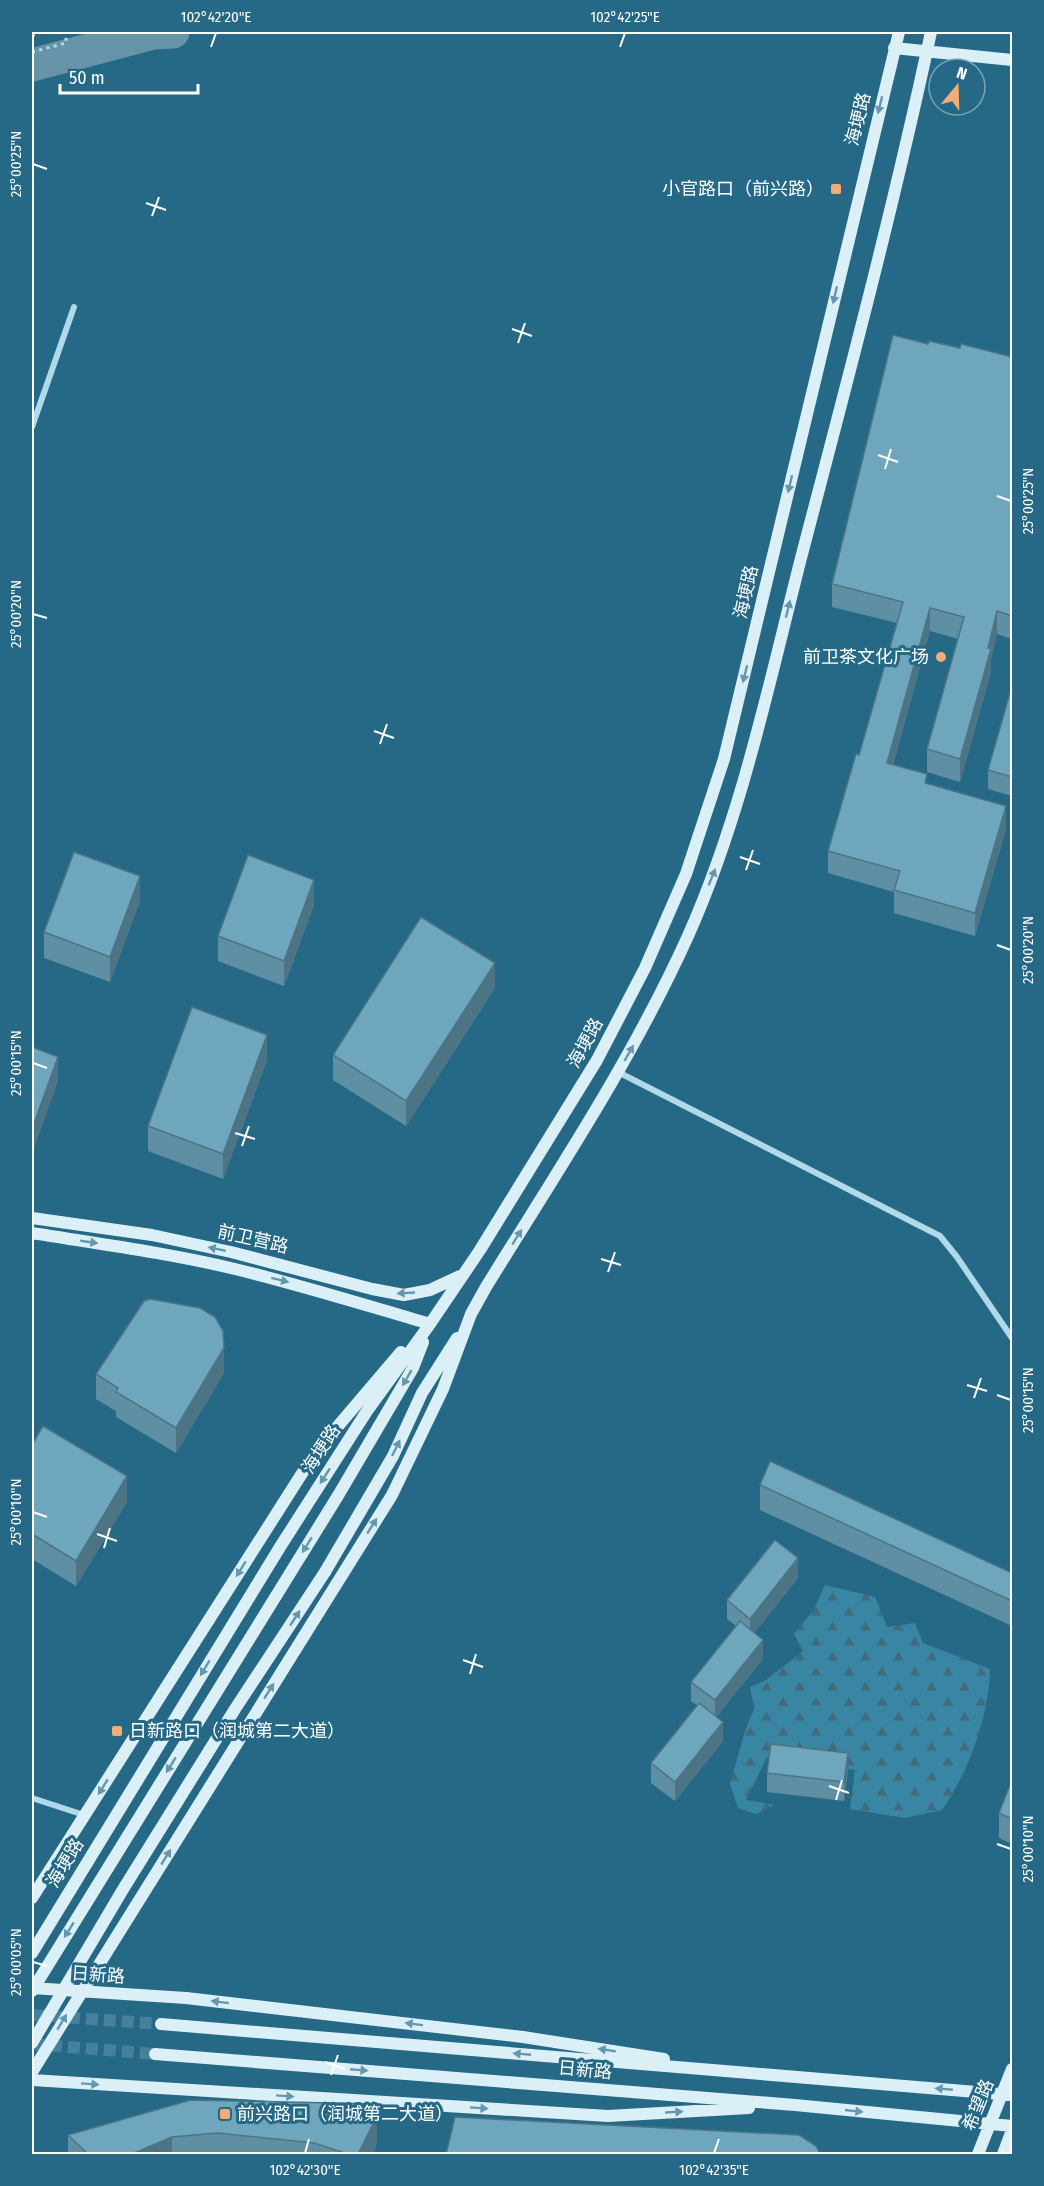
<svg xmlns="http://www.w3.org/2000/svg" width="1044" height="2186" font-family="'Fira Sans Condensed','Noto Sans SC',sans-serif">
<defs>
<pattern id="forest-firs" width="22" height="20" patternUnits="userSpaceOnUse" patternTransform="scale(1.5)"><rect width="22" height="20" fill="#3985a4"/><path d="M5 1l3.5 6h-7zM16 11l3.5 6h-7z" fill="#426b7c"/></pattern>
</defs>
<rect width="100%" height="100%" fill="#256987"/>
<path fill="url(#forest-firs)" d="M825,1585L875,1597L887,1627L915,1623L923,1643L990,1669C989,1716 969,1772 942,1810L905,1818L850,1809L855,1770L767,1757L746,1800L775,1805L756,1814L738,1808L730,1784L745,1731L754,1709L750,1687L766,1680L803,1651L794,1634L813,1611Z"/>
<g fill="none" stroke-linecap="round" stroke-linejoin="round">
<path stroke="#6794a8" stroke-width="33" d="M32,65L153,33L173,32"/>
<path stroke="#468099" stroke-width="12" stroke-dasharray="12 6" stroke-linecap="butt" d="M32,2015L161,2024
M32,2044L155,2054"/>
<path stroke="#b0d9e9" stroke-width="3" stroke-dasharray="3 4.5" stroke-linecap="butt" d="M32,36L42,32
M32,52L66,43V32"/>
<path stroke="#b0d9e9" stroke-width="6" d="M32,427L74,307
M618,1072L940,1236L957,1257L1012,1338
M32,1798L84,1815"/>
<path stroke="#dbeff7" stroke-width="12" d="M894,48L1012,60
M32,1218L152,1235L231,1252L372,1289L404,1295L430,1290L460,1276
M32,1233C100,1244 168,1253 235,1269C301,1285 365,1305 430,1324
M325,1572L393,1456L422,1393L457,1338
M32,1898L315,1453L401,1352
M32,1953L280,1547L367,1411L430,1324L480,1250L597,1060L645,968L686,874L724,759L899,32
M32,1988L186,1998L523,2037L664,2059
M32,1991L339,1494L413,1368L423,1342
M161,2024L1012,2095
M155,2054L795,2105L1012,2126
M32,2072L392,1495L443,1389L471,1314L486,1287C557,1172 632,1060 688,936C741,817 768,688 800,562C846,386 893,210 931,32
M32,2080L608,2116L749,2108
M978,2154L1012,2069
M1003,2154L1012,2130"/>
<path stroke="#dbeff7" stroke-width="12" d="M32,2043L122,1891L235,1709L325,1572"/>
</g>
<path fill="#5f8fa3" d="M928,344L1012,357V639L997,634L991,659V672L960,782L927,772V749L958,639L930,631L893,765L1006,829L975,936L894,913V892L828,873V851L859,755L897,623L832,607V584Z
M1012,686V796L988,789V770Z
M140,901L110,982L44,958V932Z
M314,905L284,986L218,961V936Z
M495,988L406,1126L333,1080V1055Z
M267,1060L223,1179L148,1151V1126Z
M224,1373L176,1453L116,1417V1411L96,1399V1374Z
M32,1445L127,1502L76,1586L32,1559Z
M760,1485L1012,1573V1626L760,1510Z
M798,1578L754,1633L763,1659L716,1717L723,1741L675,1801L651,1783V1763L698,1706L691,1701V1682L736,1626L727,1619V1600Z
M848,1772L844,1801L767,1792V1773Z
M1012,1780V1844L999,1838V1813Z
M191,2100L377,2140L374,2154H68V2135Z"/>
<path fill="#4d7484" d="M930,608V631L887,786V763Z
M997,611V634L991,659V672L960,782V759Z
M1006,806V829L975,936V913Z
M140,876V901L110,982V957Z
M314,880V905L284,986V961Z
M495,963V988L406,1126V1101Z
M267,1035V1060L223,1179V1154Z
M58,1057V1082L32,1154V1129Z
M224,1348V1373L176,1453V1428Z
M127,1476V1502L76,1586V1561Z
M798,1558V1578L750,1638V1619Z
M763,1640V1659L715,1719V1700Z
M723,1722V1741L675,1801V1782Z
M848,1753V1772L844,1801V1782Z
M377,2104V2140L374,2154H358Z
M172,2137V2154H132Z"/>
<path fill="#6ea6bd" stroke="#4d7484" stroke-width="1.5" d="M893,335L928,344L929,341L960,348L961,344L1012,357V616L997,611L988,648L991,649L960,759L927,749L964,617L930,608L887,763L927,774L925,783L1006,806L975,913L894,890L900,871L828,851L856,754L859,755L903,602L832,584Z
M1012,686V777L988,770Z
M74,852L140,876L110,957L44,932Z
M248,855L314,880L284,961L218,936Z
M421,917L495,963L406,1101L333,1055Z
M192,1007L267,1035L223,1154L148,1126Z
M32,1047L58,1057L32,1129Z
M150,1299L200,1308L215,1317L223,1331L224,1348L176,1428L116,1392L118,1388L96,1374L144,1301Z
M43,1426L127,1476L76,1561L32,1534V1445Z
M770,1461L1012,1573V1601L760,1485Z
M775,1540L798,1558L750,1619L727,1600Z
M740,1621L763,1640L715,1700L691,1682Z
M699,1703L723,1722L675,1782L651,1763Z
M771,1744L848,1753L844,1782L767,1773Z
M1012,1780V1819L999,1813Z
M191,2100L377,2104L372,2126L358,2154H348L314,2143L217,2133L172,2137L132,2154H88L68,2135Z
M455,2117L799,2135L816,2146L820,2154H446Z"/>
<defs><path id="oneway-solid" d="M-6-.8H1V-3.2L6.5 0L1 3.2V.8H-6Z" transform="scale(1.5)"/></defs>
<g fill="#6598ae">
<use href="#oneway-solid" transform="translate(880 105) rotate(104)"/>
<use href="#oneway-solid" transform="translate(835 295) rotate(103)"/>
<use href="#oneway-solid" transform="translate(790 484) rotate(103)"/>
<use href="#oneway-solid" transform="translate(788 609) rotate(-76)"/>
<use href="#oneway-solid" transform="translate(745 674) rotate(104)"/>
<use href="#oneway-solid" transform="translate(712 877) rotate(-68)"/>
<use href="#oneway-solid" transform="translate(629 1053) rotate(-60)"/>
<use href="#oneway-solid" transform="translate(517 1237) rotate(-58)"/>
<use href="#oneway-solid" transform="translate(89 1242) rotate(9)"/>
<use href="#oneway-solid" transform="translate(217 1249) rotate(-168)"/>
<use href="#oneway-solid" transform="translate(280 1280) rotate(14)"/>
<use href="#oneway-solid" transform="translate(406 1293) rotate(177)"/>
<use href="#oneway-solid" transform="translate(407 1378) rotate(120)"/>
<use href="#oneway-solid" transform="translate(396 1448) rotate(-64)"/>
<use href="#oneway-solid" transform="translate(325 1476) rotate(123)"/>
<use href="#oneway-solid" transform="translate(372 1526) rotate(-58)"/>
<use href="#oneway-solid" transform="translate(307 1545) rotate(122)"/>
<use href="#oneway-solid" transform="translate(241 1569) rotate(122)"/>
<use href="#oneway-solid" transform="translate(295 1618) rotate(-57)"/>
<use href="#oneway-solid" transform="translate(205 1668) rotate(121)"/>
<use href="#oneway-solid" transform="translate(269 1691) rotate(-58)"/>
<use href="#oneway-solid" transform="translate(171 1765) rotate(122)"/>
<use href="#oneway-solid" transform="translate(103 1787) rotate(122)"/>
<use href="#oneway-solid" transform="translate(166 1857) rotate(-58)"/>
<use href="#oneway-solid" transform="translate(69 1930) rotate(122)"/>
<use href="#oneway-solid" transform="translate(220 2002) rotate(-173)"/>
<use href="#oneway-solid" transform="translate(62 2022) rotate(-59)"/>
<use href="#oneway-solid" transform="translate(414 2024) rotate(-173)"/>
<use href="#oneway-solid" transform="translate(607 2050) rotate(-171)"/>
<use href="#oneway-solid" transform="translate(522 2054) rotate(-175)"/>
<use href="#oneway-solid" transform="translate(359 2070) rotate(5)"/>
<use href="#oneway-solid" transform="translate(90 2084) rotate(4)"/>
<use href="#oneway-solid" transform="translate(944 2089) rotate(-175)"/>
<use href="#oneway-solid" transform="translate(285 2096) rotate(4)"/>
<use href="#oneway-solid" transform="translate(479 2108) rotate(4)"/>
<use href="#oneway-solid" transform="translate(854 2111) rotate(6)"/>
<use href="#oneway-solid" transform="translate(674 2112) rotate(-3)"/>
</g>
<path fill="none" stroke="#fff" stroke-width="2" d="M211,47L216,33M620,47L625,33M33,164L47,169M146,203L166,210M152,216L159,197M512,329L532,336M518,343L525,323M878,455L898,462M885,469L891,449M997,496L1011,501M33,614L47,618M374,731L394,738M380,744L387,724M740,857L760,864M746,870L753,850M997,945L1011,950M33,1063L47,1068M235,1133L255,1139M242,1146L249,1126M601,1259L621,1265M608,1272L615,1252M967,1385L987,1391M997,1395L1011,1400M974,1398L981,1378M33,1512L47,1517M97,1534L117,1541M104,1548L110,1528M463,1660L483,1667M470,1674L476,1654M829,1786L849,1793M836,1800L842,1780M997,1844L1011,1849M33,1962L47,1966M325,2062L345,2069M331,2075L338,2055M305,2153L309,2139M714,2153L719,2139"/>
<g fill="#f3ad74" stroke="#256987" stroke-width="2">
<rect x="830" y="183" width="12" height="12" rx="3"/>
<circle cx="941" cy="657" r="6"/>
<rect x="111" y="1725" width="12" height="12" rx="3"/>
<rect x="219" y="2108" width="12" height="12" rx="3"/>
</g>
<g text-anchor="middle" stroke-width="6" stroke-linejoin="round" paint-order="stroke">
<g font-size="18" fill="#fff" stroke="#256987">
<text transform="translate(858 119) rotate(-76)" y="6">海埂路</text>
<text transform="translate(746 592) rotate(-77)" y="6">海埂路</text>
<text transform="translate(585 1043) rotate(-61)" y="6">海埂路</text>
<text transform="translate(253 1239) rotate(13)" y="6">前卫营路</text>
<text transform="translate(321 1449) rotate(-57)" y="6">海埂路</text>
<text transform="translate(65 1863) rotate(-59)" y="6">海埂路</text>
<text transform="translate(98 1975) rotate(4)" y="6">日新路</text>
<text transform="translate(585 2070) rotate(5)" y="6">日新路</text>
<text transform="translate(978 2105) rotate(-68)" y="6">希望路</text>
</g>
<g font-size="18" fill="#fff" stroke="#256987" text-anchor="end">
<text x="824" y="195">小官路口（前兴路）</text>
<text x="929" y="663">前卫茶文化广场</text>
<text x="129" y="1737" text-anchor="start">日新路口（润城第二大道）</text>
<text x="237" y="2120" text-anchor="start">前兴路口（润城第二大道）</text>
</g>
</g>
<rect width="1044" height="2186" fill="none" stroke="#256987" stroke-width="66"/>
<g transform="translate(957 87) rotate(19)"><circle r="28" fill="#256987" stroke="#7ca5b7" stroke-width="1.5"/>
<path d="M0-4.5L10 22L0 15L-10 22Z" fill="#f3ad74"/>
<text y="-9" font-size="16" font-weight="bold" text-anchor="middle" fill="#ffffff">N</text>
</g>
<path d="M60 84v9h138v-9" fill="none" stroke="#ffffff" stroke-width="3"/>
<text x="69" y="84" font-size="18" fill="#ffffff" stroke="#256987" stroke-width="4.5" paint-order="stroke">50 m</text>
<rect x="33" y="33" width="978" height="2120" fill="none" stroke="#fff" stroke-width="2"/>
<g font-size="15" text-anchor="middle" fill="#fff">
<text x="216" y="22">102°42'20"E</text>
<text x="625" y="22">102°42'25"E</text>
<text transform="translate(16 164) rotate(-90)" y="5">25°00'25"N</text>
<text transform="translate(1028 501) rotate(-90)" y="5">25°00'25"N</text>
<text transform="translate(16 614) rotate(-90)" y="5">25°00'20"N</text>
<text transform="translate(1028 950) rotate(-90)" y="5">25°00'20"N</text>
<text transform="translate(16 1063) rotate(-90)" y="5">25°00'15"N</text>
<text transform="translate(1028 1400) rotate(-90)" y="5">25°00'15"N</text>
<text transform="translate(16 1512) rotate(-90)" y="5">25°00'10"N</text>
<text transform="translate(1028 1849) rotate(-90)" y="5">25°00'10"N</text>
<text transform="translate(16 1962) rotate(-90)" y="5">25°00'05"N</text>
<text x="305" y="2175">102°42'30"E</text>
<text x="714" y="2175">102°42'35"E</text>
</g>
</svg>
